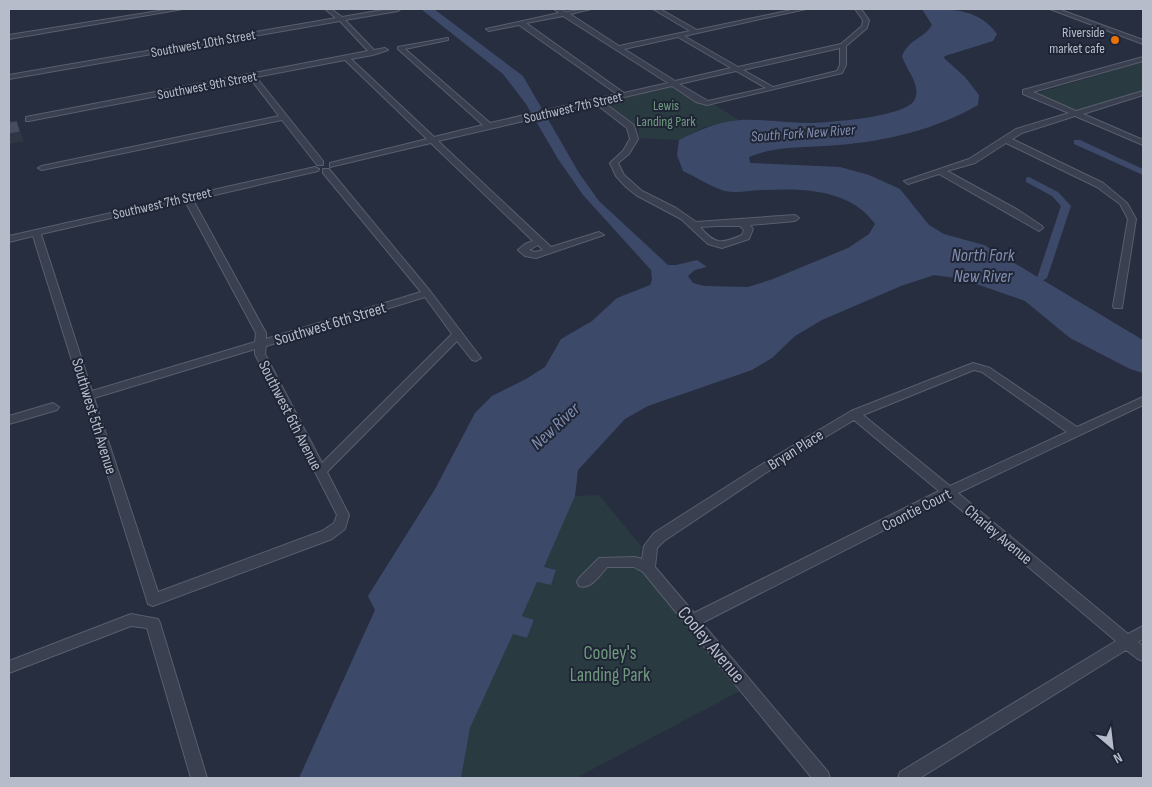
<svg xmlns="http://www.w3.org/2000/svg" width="1152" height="787" font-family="'Sofia Sans Condensed',sans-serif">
<rect width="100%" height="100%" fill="#272e40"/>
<path fill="#293a41" d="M1143,62V92C1111,102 1068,125 1040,94L1041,92Z
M671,85L700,104L715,105L739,120L704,127L679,140L638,138L639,127L603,101Z
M599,495L641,546L640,564L740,691L576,778H461L470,728L513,634L527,638L534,621L522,616L537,582L551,585L556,570L544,567L575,496Z"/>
<path fill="#3d4968" d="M421,9H434L523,76L579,173L599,201L668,265H676L697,260L707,267L695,270L688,276L693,283L704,286L748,287L773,279L848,248L869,234L875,224C851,189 802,188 763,190C750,190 738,194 725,191C711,187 696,177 683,171L677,155L679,140C699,130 717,122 740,120C765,119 789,123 813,123C831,122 908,117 915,99C921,84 906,70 902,56C911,37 921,41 932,25L922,9C950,9 979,8 997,34L993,41L945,56L944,58L965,77L979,95L978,105C937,129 887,141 839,145C809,148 777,145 749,157L750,163L840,167L869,175L900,189L929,225L944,234L984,245L1143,340V373L1130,369L1070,338L1025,301L962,279L934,275L901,286L822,320L795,336L772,358L752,370L648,406L625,419L578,470L575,496L544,567L556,570L551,585L537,582L522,616L534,620L527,638L513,634L470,728L461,778H299L375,610L368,596L435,489L475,413L492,396L526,379L545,367L561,339L592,321L617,298L650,285L652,280L651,270L583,195L558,159L526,104L503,74Z"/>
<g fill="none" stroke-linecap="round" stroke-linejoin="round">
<path fill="#3d4968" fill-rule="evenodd" d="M1074,140H1080L1143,169V175L1074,144Z
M1029,177L1058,192L1071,206L1047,278L1042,281L1037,278L1061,206L1052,196L1026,182V178Z"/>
<defs>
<path id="street" d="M171,9H183L9,39V35Z
M325,9H331L342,17L389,9H401L398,11L345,20L374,50L385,48L388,50L373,55L351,59L434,137L483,125L398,49V47L448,38V40L405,49L490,123L617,94L519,25L489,31L486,29L559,13L554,9H561L565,12L591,9L570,14L619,46L690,31L653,9H660L697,30L796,9H806L684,36L738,67L841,44L862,26L863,20L855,9H861L869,20L867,28L846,46V65L842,73L707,105L696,102L672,86L603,102L634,125L638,139L629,154L618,163L624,175L642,191L676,208L696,222L795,215L799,218L795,221L750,225L753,229L749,239L722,248L708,244L681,219L636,195L626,187L616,176L610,163L623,151L630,139L627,128L596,104L438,141L551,247L599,232L604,235L536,258L525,256L518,250L525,244L533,241L431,143L330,167V163L427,139L345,60L256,77L323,161V165H317L282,120L42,170L38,168L42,166L279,116L250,78L29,121H26V117L368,51L340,21L9,79V75L336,18ZM563,16L668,83L624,93L526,23ZM678,37L731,68L675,81L624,49ZM840,48V65L837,71L773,87L743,70ZM736,71L766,88L708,101L679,84ZM717,226H740L744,230L742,235C722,244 715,245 700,227ZM538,245L543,250L535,252L529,250Z
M1050,9H1058L1143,40V44Z
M1143,57V61L1033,92L1076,111L1143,91V95L1083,114L1143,140V145L1075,116L1022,133L1012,139L1103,183L1127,203L1136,219L1122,308H1114L1113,306L1128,219L1120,204L1097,187L1006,143L975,163L947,171L1018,210L1042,226L1043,228L1039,231L939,174L908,184L904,181L969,159L1016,129L1069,113L1023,94V90Z
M315,167L319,169L318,171L193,200L266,333V339L421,292L323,173V169H329L430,291L481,358L476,361L472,360L457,341L327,472L349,515L345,529L332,539L158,604L153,606L148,604L33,236L9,242V236ZM185,201L256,333L255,342L92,391L41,234ZM425,297L452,334L322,463L265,354L266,346ZM255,349V354L337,515L334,523L322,531L158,592L94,398Z
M973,363L990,368L1077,427L1143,397V405L958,493L1128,634L1143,626V639L1138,642L1143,646V661L1138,659L1126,650L920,778H898L900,772L1116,641L947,498L702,623L828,772L830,778H812L643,572L634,567H607C600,575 591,590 579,586L577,582L579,578L599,558L635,557L642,559L644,546L654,533L756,468L851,411ZM974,370L982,372L1067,432L950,486L863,415ZM854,420L939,491L694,613L655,567L657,548L664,541L764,474Z
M53,403L59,407L57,410L9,424V416Z
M131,614L158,619L160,623L207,778H191L147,628L131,626L9,673V661Z"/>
</defs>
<use href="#street" stroke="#585e6d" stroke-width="2"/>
<use href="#street" fill="#3b4050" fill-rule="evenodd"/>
</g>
<path fill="#313644" d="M17,121L24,141L9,144V134Z"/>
<path fill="#464d61" stroke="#313644" d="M17,121L20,132L9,134V122Z"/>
<circle fill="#e8710a" stroke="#1f2535" stroke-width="2" cx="1115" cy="40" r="5"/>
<g text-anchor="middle" stroke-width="4" stroke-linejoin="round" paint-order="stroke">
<g font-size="14" fill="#b7bcca" stroke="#1f2535" text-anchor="end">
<text x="1105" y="37">Riverside<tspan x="1105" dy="16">market cafe</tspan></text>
</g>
<g font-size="14" fill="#b7bcca" stroke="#1f2535">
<text transform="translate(203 43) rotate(-10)" y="5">Southwest 10th Street</text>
<text transform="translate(207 85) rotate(-11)" y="5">Southwest 9th Street</text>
<text transform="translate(573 107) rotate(-13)" y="5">Southwest 7th Street</text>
<text transform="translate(162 203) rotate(-13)" y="5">Southwest 7th Street</text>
</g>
<g font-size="14" fill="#6f9a7f" stroke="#1f2535">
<text x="666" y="110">Lewis<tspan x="666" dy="16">Landing Park</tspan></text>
</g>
<g font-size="15" font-style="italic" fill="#808eb0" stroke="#1f2535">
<text transform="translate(803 133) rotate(-4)" y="5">South Fork New River</text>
</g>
<g font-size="16" fill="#b7bcca" stroke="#1f2535">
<text transform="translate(330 323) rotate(-17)" y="6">Southwest 6th Street</text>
<text transform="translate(291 415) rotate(63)" y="6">Southwest 6th Avenue</text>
<text transform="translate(95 416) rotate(73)" y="6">Southwest 5th Avenue</text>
<text transform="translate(795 449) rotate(-32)" y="6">Bryan Place</text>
<text transform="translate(916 509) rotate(-27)" y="6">Coontie Court</text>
<text transform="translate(999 534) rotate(40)" y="6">Charley Avenue</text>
</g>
<g font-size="18" font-style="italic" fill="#808eb0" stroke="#1f2535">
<text x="983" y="261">North Fork<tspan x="983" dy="21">New River</tspan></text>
<text transform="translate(555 426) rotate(-43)" y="6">New River</text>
</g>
<g font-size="19" fill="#b7bcca" stroke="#1f2535">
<text transform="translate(712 644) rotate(50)" y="7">Cooley Avenue</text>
</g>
<g font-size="19" fill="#6f9a7f" stroke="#1f2535">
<text x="610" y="659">Cooley's<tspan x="610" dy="22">Landing Park</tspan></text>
</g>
</g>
<rect width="1152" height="787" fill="none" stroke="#b7bcca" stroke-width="20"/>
<g transform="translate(1112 747) rotate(152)" stroke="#1f2535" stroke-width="4" paint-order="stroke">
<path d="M0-4L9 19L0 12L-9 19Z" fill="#b7bcca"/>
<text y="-8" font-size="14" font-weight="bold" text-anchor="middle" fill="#b7bcca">N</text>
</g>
</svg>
